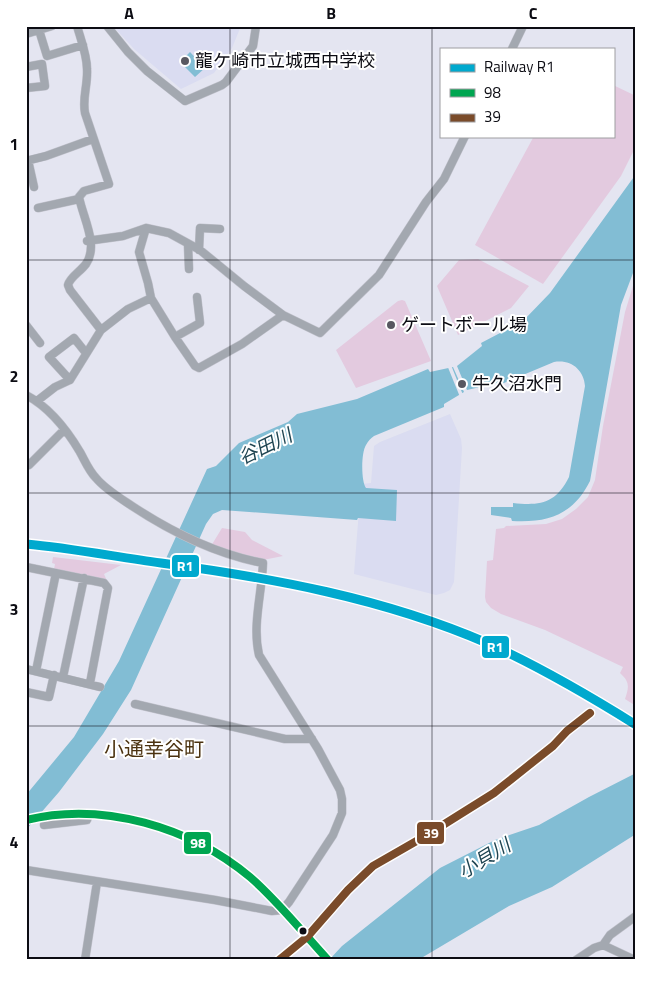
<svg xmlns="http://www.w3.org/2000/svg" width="662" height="986" font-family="'Titillium Web','Noto Sans JP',sans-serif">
<rect width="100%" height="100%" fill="#e4e5f1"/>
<path fill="#dadcf1" d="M113,26H241L232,48L214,73L181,89L134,49Z
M450,414L461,439L462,448L454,582L450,590L444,593L436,595L354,574L361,484L371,483L374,446L380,442Z"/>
<path fill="#e3cadf" d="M613,85L636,96V146L621,176L543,284L475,245L534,136H613Z
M478,259L529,286L511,308L458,335L437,286L459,260Z
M636,276V706L625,699C629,687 630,682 620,673L623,667L545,630L501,614L491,608L486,602L485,597L487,561L493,560L496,529L504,528L506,526L546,524L562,519L576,509L588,497L595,480L603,426L625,312Z
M402,300L405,301L431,361L356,388L336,350L398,301Z
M222,528L245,532L252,540L283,556L263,560L211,546Z
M53,557L121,565L104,574L107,581L54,569L55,564L52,563Z"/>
<path fill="#82bdd4" d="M190,52L205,68L195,77L180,62Z
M636,174V265L621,305L590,481C573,515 548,523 512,521L511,518L491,515V507H513V503C541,506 556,503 569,477L585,386C584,370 571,359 554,362L499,385L498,383L467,390L457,366L482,346L481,343L523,321L550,293Z
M453,367L464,392L444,404V407L374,436C371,438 368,441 366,445C361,453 361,481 366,488L397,490L396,521L358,518L357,520L222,510L213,514L206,524L131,690L103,734L59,792L26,830V795L74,737L119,661L207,469L216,466L239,443L288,422L297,414L357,399L428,369L430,372Z
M636,773V834L552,887L509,906L418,960H329L342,946L440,868L495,840L539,825L589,797Z"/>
<path fill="#e4e5f1" d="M447,365H451L463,395L460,397Z
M164,557L193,561L189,569L161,565Z"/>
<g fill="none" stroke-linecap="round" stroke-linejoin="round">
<defs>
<path id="minor" d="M77,26C81,40 87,55 87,69C88,85 82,98 85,113L109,184L84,191L79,197C83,218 99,245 86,264C80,272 70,277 68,285L70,290L101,330
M107,26L128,52L147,71L185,101L222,85L226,82L253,46L256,26
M39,30L47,56L83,45
M26,34L52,26
M512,49L523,26
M26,67L42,64L45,86L26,88
M28,160L34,187
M26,161L46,156L93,139
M38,208L79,199
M146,228L139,252L148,283L151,298L175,337L195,366L199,368L242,344L283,315
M87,241L123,236L146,228L169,233L200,250L244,286L283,315L320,333L379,275L426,202L444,179L465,136
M188,245L189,269
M199,250L200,228L220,229
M26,325L40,343
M175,337L200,323L197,297
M70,380L49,357L74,338L86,353
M26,395C49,407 67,430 80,452C85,461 89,471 96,478C105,489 120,498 132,506C173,533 215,554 263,563C262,593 252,625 259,655L318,749L340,790L342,799V813L333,835L289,902L282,910L272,911L215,900L26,870
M37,401L55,387L70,380L101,330L128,309L151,298
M26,463L29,465L64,430
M26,567L104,583L108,588L90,683
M26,669L100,687
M36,671L56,573
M63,677L84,578
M26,692L49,697L54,675
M135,704L285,739H312
M44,825L87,820L89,814
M603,945L635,960
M85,960L97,882
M279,960L307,937L348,890L373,866L427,835L494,793L553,746L567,731L590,713
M576,960L594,948L603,945L610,935L636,916"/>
<path id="major" d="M26,820C103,801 190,827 250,877C277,900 304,934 328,960"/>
</defs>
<use href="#minor" stroke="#c2c3cd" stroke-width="9"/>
<use href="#major" stroke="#c2c3cd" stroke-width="10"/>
<use href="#minor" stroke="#a3a8b0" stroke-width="8"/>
<use href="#major" stroke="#a4aab5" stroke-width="9"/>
<defs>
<path id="bus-1" d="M26,820C103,801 190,827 250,877C277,900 304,934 328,960"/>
<path id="bus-2" d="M279,960L307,937L348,890L373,866L427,835L494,793L553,746L567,731L590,713"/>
</defs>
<use href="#bus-1" stroke="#fff" stroke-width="11"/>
<use href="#bus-2" stroke="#fff" stroke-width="11"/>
<use href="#bus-1" stroke="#00a651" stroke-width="8"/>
<use href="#bus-2" stroke="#7a4b2a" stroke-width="8"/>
<defs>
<path id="rail-1" d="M26,544C71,548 116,557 161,563C272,578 383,598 487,643C538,666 588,695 636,725"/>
</defs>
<use href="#rail-1" stroke="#fff" stroke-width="12"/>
<use href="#rail-1" stroke="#00a9ce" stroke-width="9"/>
</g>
<path fill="none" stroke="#0c0c13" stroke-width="1" stroke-opacity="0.55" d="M230,26V960M432,26V960M26,260H636M26,493H636M26,726H636"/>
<g fill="#585861" stroke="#fff" stroke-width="2">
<circle cx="185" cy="61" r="5"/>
<circle cx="391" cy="325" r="5"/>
<circle cx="462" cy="384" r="5"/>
</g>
<circle fill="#0c0c13" stroke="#fff" stroke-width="2" cx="303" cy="931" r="4.5"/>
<g text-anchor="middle" stroke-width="4" stroke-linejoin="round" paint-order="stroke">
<g font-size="18" fill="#0c0c13" stroke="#fff" text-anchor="start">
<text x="195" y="67">龍ケ崎市立城西中学校</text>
<text x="401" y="331">ゲートボール場</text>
<text x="472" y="390">牛久沼水門</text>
</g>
<g font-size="19" font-style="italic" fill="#1f4552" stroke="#fff">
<text transform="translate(265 446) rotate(-26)" y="7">谷田川</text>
<text transform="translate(484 858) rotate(-31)" y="7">小貝川</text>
</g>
<g font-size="20" fill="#4b3210" stroke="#fff">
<text x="154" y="756">小通幸谷町</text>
</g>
</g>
<g stroke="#fff" stroke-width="2">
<rect x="171" y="554" width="29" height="24" rx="5" fill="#00a9ce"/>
<rect x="481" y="635" width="29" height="24" rx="5" fill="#00a9ce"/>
<rect x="416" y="821" width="29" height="24" rx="5" fill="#7a4b2a"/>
<rect x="183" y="831" width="29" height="24" rx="5" fill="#00a651"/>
</g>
<g font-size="14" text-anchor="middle" font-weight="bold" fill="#fff">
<text x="185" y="571">R1</text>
<text x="495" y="652">R1</text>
<text x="431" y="838">39</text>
<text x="198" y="848">98</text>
</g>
<rect width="662" height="986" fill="none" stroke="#ffffff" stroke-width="55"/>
<rect x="440" y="48" width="175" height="90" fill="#ffffff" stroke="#9e9ea1"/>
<rect x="450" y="64" width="25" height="8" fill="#00a9ce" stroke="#9e9ea1"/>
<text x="484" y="72" font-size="15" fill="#0c0c13">Railway R1</text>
<rect x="450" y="89" width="25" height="8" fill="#00a651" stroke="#9e9ea1"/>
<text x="484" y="98" font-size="15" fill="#0c0c13">98</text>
<rect x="450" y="114" width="25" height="8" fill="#7a4b2a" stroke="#9e9ea1"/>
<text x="484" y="122" font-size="15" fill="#0c0c13">39</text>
<rect x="28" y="28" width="606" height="930" fill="none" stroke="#0c0c13" stroke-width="2"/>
<g font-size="16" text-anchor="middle" font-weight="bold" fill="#0c0c13">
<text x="129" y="19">A</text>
<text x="331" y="19">B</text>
<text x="533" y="19">C</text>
<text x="14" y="150">1</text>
<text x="14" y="382">2</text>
<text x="14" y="615">3</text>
<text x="14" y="848">4</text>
</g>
</svg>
